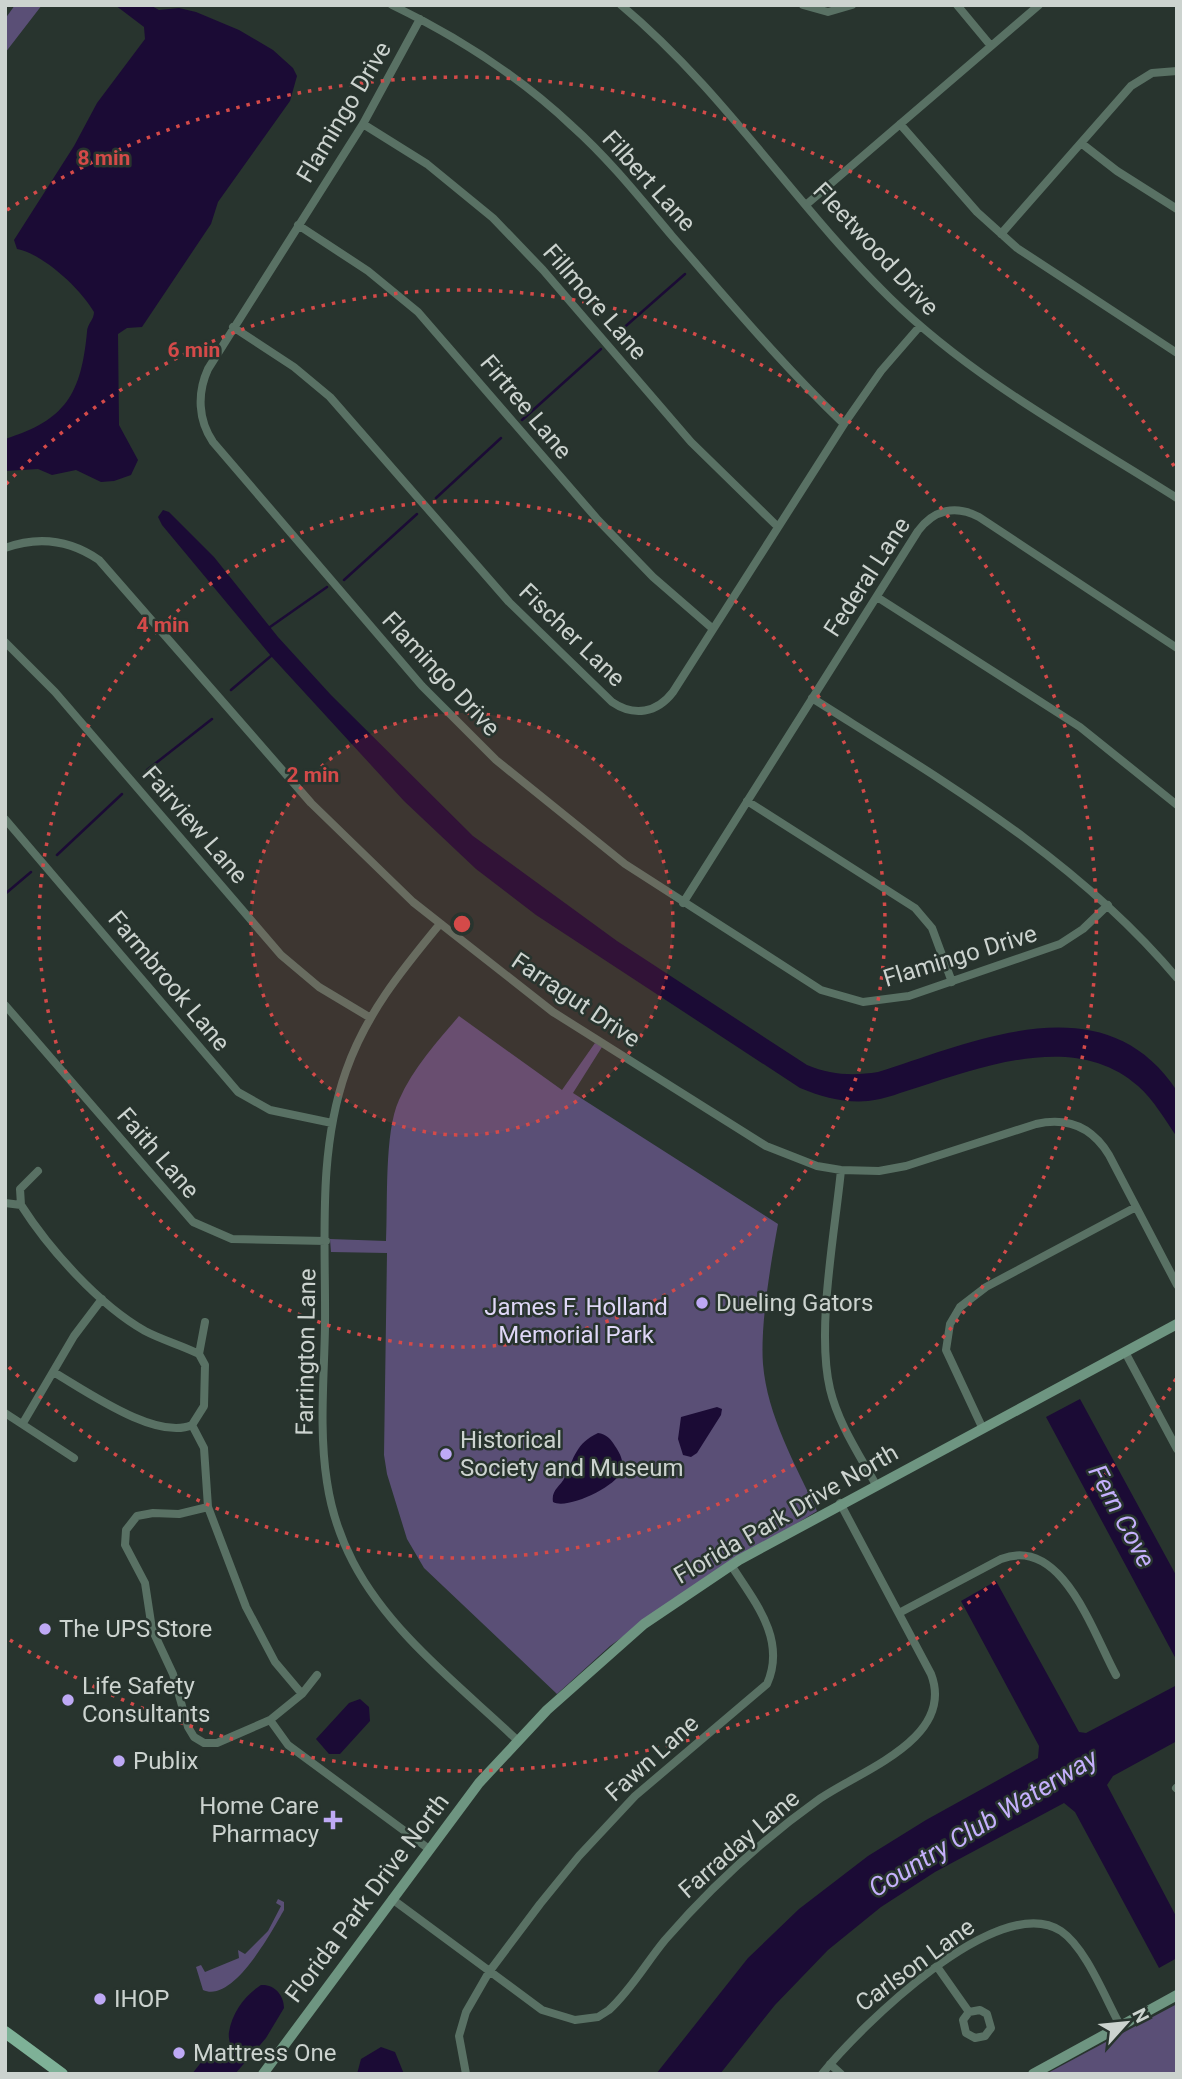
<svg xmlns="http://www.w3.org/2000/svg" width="1182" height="2079" font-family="Roboto,sans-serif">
<rect width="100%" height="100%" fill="#28342e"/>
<path fill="#5a4f76" d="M15,5H42L5,53V19Z
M459,1016L562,1090L595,1043L602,1047L573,1093L778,1224C771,1262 760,1326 763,1364C767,1415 796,1466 817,1511L676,1598L610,1646L557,1694L424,1568L407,1539L387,1474L384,1455L387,1253L331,1252L330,1239L386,1241C388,1204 384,1132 399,1100C413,1068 437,1042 459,1016Z
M278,1899L284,1902V1910C272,1931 233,2004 203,1990L196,1967L201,1965L205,1972L239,1958L238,1950L245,1954L268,1931L281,1906L276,1903Z
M1177,2004V2074H1046Z"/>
<path fill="#1b0b35" d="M115,5H150L159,10L179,8L196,12L239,30L273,50L293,68L297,76L290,101L218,202L211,224L142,327L127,328L118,334L119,425L138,460L131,475L114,481L101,482L76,470L52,475L38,469L5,471V439C66,420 81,394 87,332C87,324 94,320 94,312C80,288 43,254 17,249L14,240L74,146L97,103L145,39L144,27Z
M163,510L169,512L214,557L278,637L331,695L473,836L617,941L807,1065C831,1075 853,1076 878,1072C976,1041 1105,981 1177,1091V1137C1165,1120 1154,1100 1138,1086C1077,1032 988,1065 919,1087C902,1092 886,1099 868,1101C844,1103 822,1097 800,1088L536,915L476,869L404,801L271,656L162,525L158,517Z
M1080,1399L1177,1577V1661L1046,1417Z
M717,1407L722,1409L721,1415L697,1453L691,1457L683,1455L678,1439L681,1417Z
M598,1433C606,1434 611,1439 615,1446C620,1453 625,1463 621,1472C615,1487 567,1510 553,1502C551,1490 560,1487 565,1477C574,1458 576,1443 598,1433Z
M996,1581L1079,1732L1086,1733L1177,1685V1741L1113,1776L1107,1785L1177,1918V1958L1159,1968L1075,1812L1064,1803L935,1872L881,1907L828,1950L775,2005L720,2074H656L748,1958L799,1909L868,1856L926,1820L1038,1758L1039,1746L961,1601Z
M360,1699L369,1707L370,1721L340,1754H329L316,1739L349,1703Z
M261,1985C274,1984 284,1995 284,2008L266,2038L235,2074H192L203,2060L217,2057L224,2063C239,2053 227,2045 229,2032C232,2013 245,1995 261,1985Z
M381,2047L395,2052L404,2074H357L361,2059Z"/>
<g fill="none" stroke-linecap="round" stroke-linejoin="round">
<path stroke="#1b0b35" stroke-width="2.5" d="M619,332L685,274
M522,420L601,349
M436,498L501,438
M344,580L417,514
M270,627L327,587
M231,690L271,656
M147,770L212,719
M57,855L122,794
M5,894L31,872"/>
<path stroke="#597164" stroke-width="8" d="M392,5C458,37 519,76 572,126C609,159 640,198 672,236C728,300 782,365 844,424
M621,5C724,91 795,205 890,298C974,380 1079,436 1177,498
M803,5L828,12L852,5
M957,5L991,46
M420,19L363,124L208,369C197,393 198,420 213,442L422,686L496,760L625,864L821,990L863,1002L909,996L1060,944L1083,929L1108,905
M363,124L427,164L493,218L543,270L691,442L778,527
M900,124L977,212L1017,248L1177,353
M1081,143L1117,171L1177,209
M807,204L1039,5
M298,225L368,271L418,312L598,520L653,577L713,629
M1001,234L1131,86L1152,73L1177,71
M233,327L294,367L330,397L509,602L612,702C634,717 657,713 673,692L844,424L881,371L920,326
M5,548C38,536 70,540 99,560L311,803L413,902L553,1012L766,1146L817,1166L841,1170L879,1171L906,1166L1036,1124C1067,1117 1092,1127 1109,1155L1177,1285
M877,597L1080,727L1177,805
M5,642L55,692L281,955L319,987L369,1017
M812,698C943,781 1076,858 1177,978
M747,801L915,908L932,928L952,982
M5,819L238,1092L270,1110L332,1123
M683,903L918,531C934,509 956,505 979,517L1177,648
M439,925C401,971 366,1014 346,1071C317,1153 326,1243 325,1328C324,1379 319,1432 327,1482C331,1509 340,1537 353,1562C390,1633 460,1686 517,1740
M5,1005L193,1222L232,1239L326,1241
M841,1170C835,1232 816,1330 830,1389C838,1423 859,1454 876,1485
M5,1203L21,1205L20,1189L38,1171
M21,1205C49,1249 99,1305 145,1331C162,1340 181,1345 199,1354
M205,1322L199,1354L205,1365L204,1406L192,1425L204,1448L208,1507L246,1607L275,1662L302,1694L270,1720L288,1745L429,1849
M1125,1352L1177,1449
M55,1373C86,1391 157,1441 192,1425
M5,1413L74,1458
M23,1423L74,1336L102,1299
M982,1427L946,1350L950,1324L960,1307L986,1287L1136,1207
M208,1507L179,1514L153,1513L137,1516L126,1530L125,1545L145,1583L152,1629L173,1674L188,1727L194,1737L204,1743H217L270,1720
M899,1613L1001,1559C1062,1535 1093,1633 1116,1675
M302,1694L317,1675
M1176,1788L1177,1789
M392,1899L542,2010L575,2020L598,2017L609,2010C631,1990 646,1963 665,1940C710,1888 762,1840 818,1800C859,1771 956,1739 931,1674L840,1503
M938,1968L969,2012L980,2010L987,2014L991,2028L985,2036L975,2038L966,2033L963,2020L969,2012
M830,2064L841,2074
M466,2074L459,2036L466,2012L489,1972L540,1904L579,1856L635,1796L767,1684C787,1639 754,1601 731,1565
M822,2074C859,2028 998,1890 1061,1931C1086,1948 1105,1998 1120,2025"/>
<path stroke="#6e9581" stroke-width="10" d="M263,2074L479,1783L547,1710L644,1624L739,1560L1177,1324
M1033,2074L1177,1995"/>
<path stroke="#7eb197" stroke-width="12" d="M5,2032L62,2074"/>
</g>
<circle cx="462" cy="924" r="211" fill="#d44a49" fill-opacity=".12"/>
<g fill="none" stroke="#d44a49" stroke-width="3.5" stroke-dasharray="3.5 7">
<circle cx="462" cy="924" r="211"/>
<circle cx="462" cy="924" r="423"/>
<path d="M6 484A634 634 0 1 1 6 1364"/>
<path d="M1176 1379A846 846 0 0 1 7 1638M7 210A846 846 0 0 1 1176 469"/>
</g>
<g fill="#bea9f5" stroke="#28342e" stroke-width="2.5">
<circle cx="702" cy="1303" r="7"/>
<circle cx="446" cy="1454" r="7"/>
<circle cx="45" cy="1629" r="7"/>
<circle cx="68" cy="1700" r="7"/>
<circle cx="119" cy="1761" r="7"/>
<path d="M329.5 1809.5h7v7h7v7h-7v7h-7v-7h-7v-7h7z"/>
<circle cx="100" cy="1999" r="7"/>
<circle cx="179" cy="2053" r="7"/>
</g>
<g text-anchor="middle" stroke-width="5" stroke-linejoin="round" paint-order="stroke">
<g font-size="24" fill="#ccd3cf" stroke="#28342e">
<text transform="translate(344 112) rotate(-59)" y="8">Flamingo Drive</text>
<text transform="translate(649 181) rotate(48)" y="8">Filbert Lane</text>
<text transform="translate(876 249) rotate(47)" y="8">Fleetwood Drive</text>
<text transform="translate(595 302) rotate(49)" y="8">Fillmore Lane</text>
<text transform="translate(526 407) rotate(50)" y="8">Firtree Lane</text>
<text transform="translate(867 577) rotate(-57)" y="8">Federal Lane</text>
<text transform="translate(572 635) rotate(44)" y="8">Fischer Lane</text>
<text transform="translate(441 674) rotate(47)" y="8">Flamingo Drive</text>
<text transform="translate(195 825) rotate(49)" y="8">Fairview Lane</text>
<text transform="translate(960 956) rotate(-17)" y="8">Flamingo Drive</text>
<text transform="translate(169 981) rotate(50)" y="8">Farmbrook Lane</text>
<text transform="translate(576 1000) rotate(34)" y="8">Farragut Drive</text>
<text transform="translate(158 1153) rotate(49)" y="8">Faith Lane</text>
<text transform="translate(306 1352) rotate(-89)" y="8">Farrington Lane</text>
<text transform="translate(786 1514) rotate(-30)" y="8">Florida Park Drive North</text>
<text transform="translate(652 1758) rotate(-42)" y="8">Fawn Lane</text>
<text transform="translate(739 1844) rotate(-41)" y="8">Farraday Lane</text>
<text transform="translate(367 1898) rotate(-53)" y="8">Florida Park Drive North</text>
<text transform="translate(915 1965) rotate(-36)" y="8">Carlson Lane</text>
</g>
<g font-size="24" fill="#ccd3cf" stroke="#28342e" text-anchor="start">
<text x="716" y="1311">Dueling Gators</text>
<text x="460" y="1448">Historical<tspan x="460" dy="28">Society and Museum</tspan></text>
<text x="59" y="1637">The UPS Store</text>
<text x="82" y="1694">Life Safety<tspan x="82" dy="28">Consultants</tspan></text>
<text x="133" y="1769">Publix</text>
<text x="319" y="1814" text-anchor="end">Home Care<tspan x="319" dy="28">Pharmacy</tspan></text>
<text x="114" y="2007">IHOP</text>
<text x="193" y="2061">Mattress One</text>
</g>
<g font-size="24" fill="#dfd7f7" stroke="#28342e">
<text x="576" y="1315">James F. Holland<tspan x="576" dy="28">Memorial Park</tspan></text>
</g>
<g font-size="26" font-style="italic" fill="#c5b0fc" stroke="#28342e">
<text transform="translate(1122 1516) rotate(62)" y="9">Fern Cove</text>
<text transform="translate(983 1823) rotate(-31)" y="9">Country Club Waterway</text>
</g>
</g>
<circle cx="462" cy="924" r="10" fill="#d44a49" stroke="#28342e" stroke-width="3.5"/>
<g font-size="21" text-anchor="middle" font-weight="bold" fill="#d44a49" stroke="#28342e" stroke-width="5" stroke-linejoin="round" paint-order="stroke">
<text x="104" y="165">8 min</text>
<text x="194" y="357">6 min</text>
<text x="163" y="632">4 min</text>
<text x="313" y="782">2 min</text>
</g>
<rect width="1182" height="2079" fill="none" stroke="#ccd3cf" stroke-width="14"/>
<g transform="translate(1126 2023) rotate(63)" stroke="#28342e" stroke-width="5" paint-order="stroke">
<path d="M0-5L12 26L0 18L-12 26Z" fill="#ccd3cf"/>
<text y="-10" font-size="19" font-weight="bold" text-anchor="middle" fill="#ccd3cf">N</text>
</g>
</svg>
